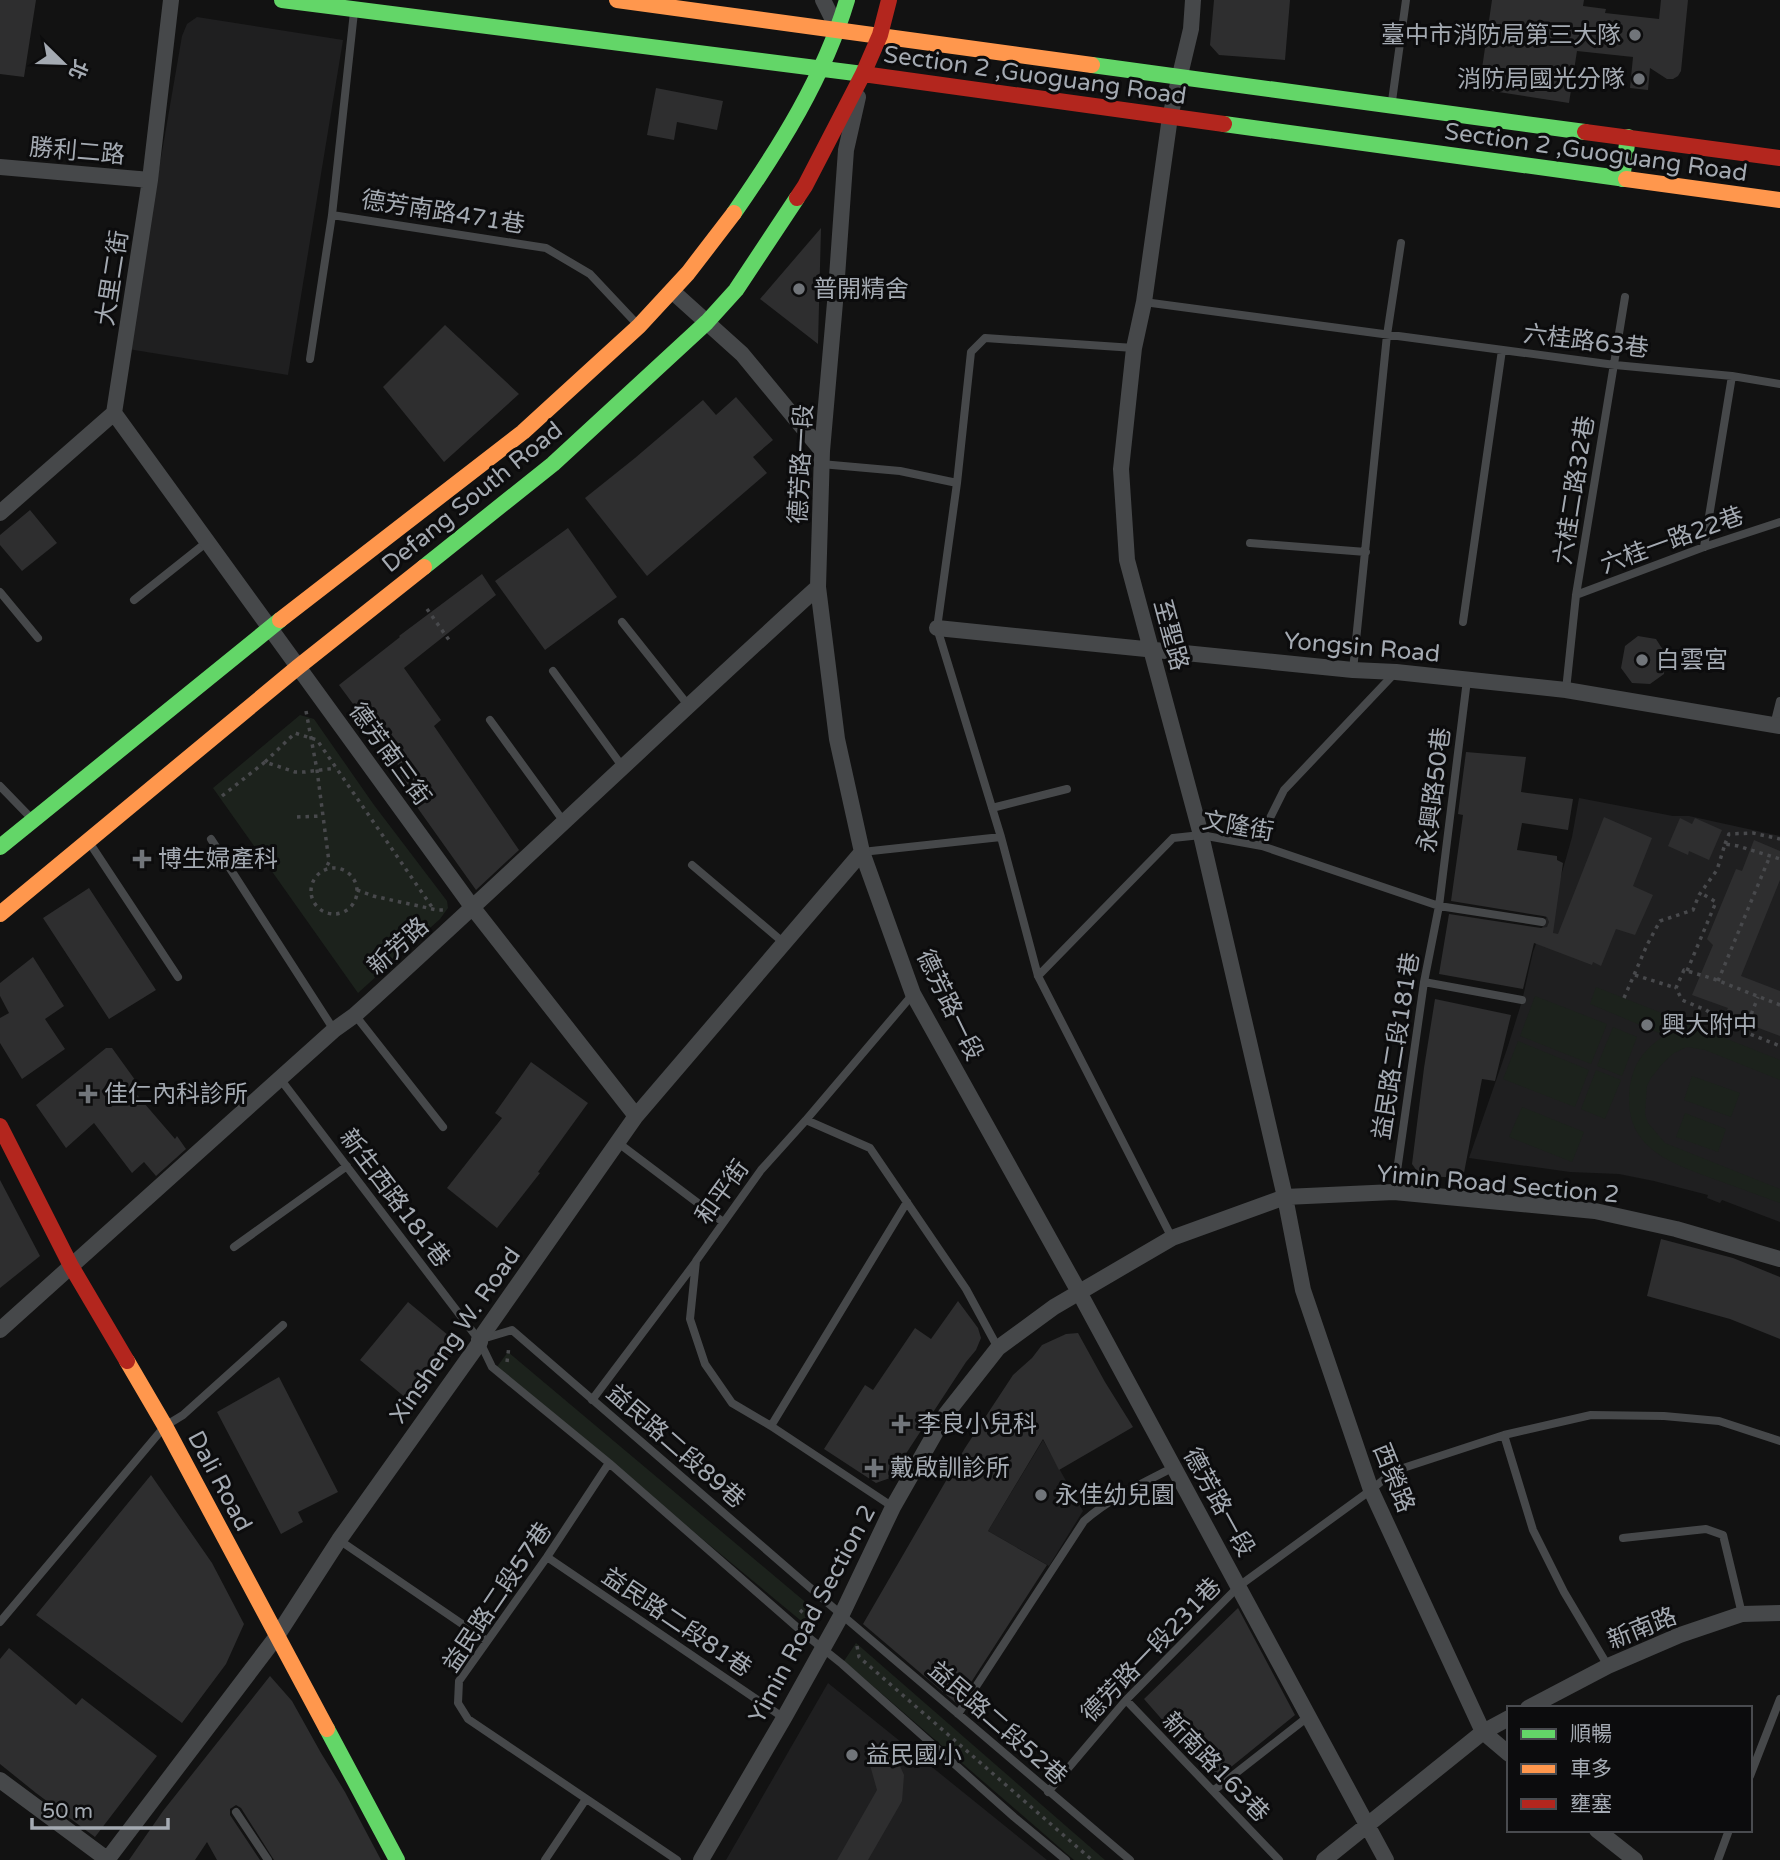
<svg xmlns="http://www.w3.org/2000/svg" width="1780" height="1860" font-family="'Varela Round','Noto Sans TC',sans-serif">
<rect width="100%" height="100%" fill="#121212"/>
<path fill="#1f1f20" d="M197,17L343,40L288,375L128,349L182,36L187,24Z
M1579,798L1673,816H1689L1780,836V1222L1722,1200L1720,1203L1707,1198L1708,1195L1654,1181L1619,1174L1570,1172L1469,1158L1507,1049L1522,1001L1533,952L1559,883L1572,837Z
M1043,1440L1083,1511L1049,1566L988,1531Z
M828,1683L1047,1860H726Z"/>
<path fill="#1c221c" d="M300,715L314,719L374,805L447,901L448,908L440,919L358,993L213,788Z
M1596,987L1780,1060V1080L1705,1050L1687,1047L1674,1053L1663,1063L1651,1078L1647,1086L1645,1114L1648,1123L1665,1143L1780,1189V1203C1758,1195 1736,1187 1714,1179C1674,1164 1628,1150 1629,1098C1629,1080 1635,1061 1648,1049C1652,1044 1659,1040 1664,1035L1590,1004Z
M1535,996L1607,1024L1591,1064L1520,1036Z
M1613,1027L1637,1037L1622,1076L1597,1066Z
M1518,1041L1589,1070L1575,1107L1503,1079Z
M1596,1070L1621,1080L1605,1119L1581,1109Z
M1692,1076L1740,1093L1731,1117L1684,1100Z
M1522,1107L1584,1132L1572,1162L1509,1137Z
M1685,1113L1726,1129L1718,1152L1676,1137Z
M508,1352L822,1616L811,1629L496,1368Z
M856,1643L1105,1860H1074L844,1661Z"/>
<path fill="#2e2e2f" d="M0,0H36L24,77L0,74Z
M1214,0H1290L1285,60L1219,55L1210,45Z
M1492,0H1584L1583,6L1606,9L1605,13L1659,19L1661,0H1688L1681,71L1678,76L1673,79H1667L1650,68L1648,90L1630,88L1633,57L1577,51L1569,103L1479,89Z
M656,88L723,101L717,130L677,122L674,140L647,135Z
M821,228L818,344L760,299Z
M445,325L519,394L444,462L383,387Z
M736,397L773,440L753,457L767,473L647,576L585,498L635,458L703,400L716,415Z
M30,510L57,543L22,571L0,545V535Z
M568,528L617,597L545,650L495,581Z
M482,574L496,595L404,668L441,720L434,726L519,850L476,890L397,779L404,773L339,685L400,637L399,636Z
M1638,636L1656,639L1665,653L1664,674L1650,684L1632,683L1621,668L1625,646Z
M1466,752L1526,757L1521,792L1573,799L1568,830L1522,823L1517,850L1557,856V860L1563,863L1553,933L1558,934L1604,817L1652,838L1633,886L1653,895L1635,935L1616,929L1601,966L1593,962L1592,965L1534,943L1523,989L1439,974L1449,914L1541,928L1547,927L1549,922L1547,917L1543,916L1451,901L1463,815L1458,814Z
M1680,818L1692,824L1695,818L1722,830L1709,860L1689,851L1688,855L1668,846Z
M1754,840L1780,851V880L1741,976L1780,991V1036L1724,1015L1728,1008L1692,995L1713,945L1707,939L1736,869L1742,871Z
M89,888L156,990L109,1019L43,918Z
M33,957L64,1006L45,1019L65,1049L22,1079L0,1043V1018L9,1013L0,996V983Z
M1435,999L1511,1015L1495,1081L1482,1079L1463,1178L1423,1176L1419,1174L1412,1164L1424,1068Z
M106,1048H112L138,1084L132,1089L175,1139L177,1136L186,1149L156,1176L144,1162L132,1173L94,1123L66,1148L36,1105Z
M531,1062L588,1103L538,1172L540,1173L497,1228L447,1188L502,1118L495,1113Z
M0,1180L40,1256L0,1288Z
M1661,1239L1733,1258L1780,1277V1339L1730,1319L1647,1296Z
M958,1301L978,1328L981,1338L976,1350L966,1362L890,1478L876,1483L824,1449L865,1385L873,1390L915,1328L931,1339Z
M408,1302L460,1345L412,1403L360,1360Z
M1078,1333L1105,1382L1133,1427L1059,1470L1043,1439L988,1531L1047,1565L957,1704L863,1624L965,1448L1013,1375L1032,1358L1042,1345L1066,1334Z
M279,1377L338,1492L298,1512L303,1522L281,1534L217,1412Z
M151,1475L212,1563L244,1624L226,1664L182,1723L36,1615Z
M1238,1608L1295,1715L1215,1780L1144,1699Z
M9,1648L76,1705L82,1698L157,1756L95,1837L36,1793L0,1764V1659Z
M270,1676L292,1701L321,1753L345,1792L381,1860H274L241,1808L236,1805L230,1809V1815L260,1860H217L207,1842L195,1860H129L163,1811Z
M894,1753L904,1775L902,1801L868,1860H837L877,1790L870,1765Z"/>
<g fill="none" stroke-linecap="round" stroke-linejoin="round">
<path stroke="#48494c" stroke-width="3.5" stroke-dasharray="3.5 5" stroke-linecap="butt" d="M427,609L449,640
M306,711L317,770L329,862L325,870
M265,762L295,733L317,740L434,910
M222,796L265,762L295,772H305L336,768
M297,817L321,816
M1725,844L1729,834L1753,833L1780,839
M311 891a23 23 0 1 1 46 0a23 23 0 1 1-46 0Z
M357,890L373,896L437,910H443
M1687,971L1716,902L1701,893
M1635,975L1676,988
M1718,981L1770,856
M1624,998L1647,945L1660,921L1693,910L1699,895L1717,870L1725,844L1738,846L1780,859
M1780,1005L1714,979L1684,970L1676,988L1682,1000L1706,1010L1730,1026L1780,1046
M1745,1030L1758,997
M507,1362L509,1346
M800,1610L811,1620
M857,1646L859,1657L1092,1860"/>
<path stroke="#46484a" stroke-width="8" d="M354,12L332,215L546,248L590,274L637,324
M1392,101L1406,0
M1144,302L1615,365L1732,376L1780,384
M1134,348L985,338L971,352L957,483L937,628L1001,837L1038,976L1172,1238
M310,359L332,215
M821,464L900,471L957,483
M1250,543L1366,552
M1704,547L1732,376
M0,592L38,638
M1576,595L1704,547L1780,522
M134,600L207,542
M622,622L688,705
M1463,622L1502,350
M1353,670L1387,335L1401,243
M553,671L622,766
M1566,690L1576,595L1625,297
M490,720L564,822
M1774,725L1780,701
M0,786L32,819
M992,808L1067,789
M211,839L334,1030
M89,842L178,977
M1262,846L1269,820L1284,790L1394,674
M862,852L1001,837
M692,865L784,943
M1038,976L1173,838L1201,835L1262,846L1439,906L1542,922
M1424,982L1522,1000
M355,1015L443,1127
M281,1080L479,1340L512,1330L829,1604L1130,1860
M806,1120L913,994
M617,1142L723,1222
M1394,1192L1424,982L1439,906L1467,680
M234,1247L347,1166
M480,1342L492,1367L609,1463L807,1636L842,1664L1014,1817L1066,1860
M592,1400L695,1263
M771,1426L907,1202
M1504,1435L1533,1530L1564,1592L1608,1666
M609,1463L547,1557L459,1681L458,1703L468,1719L677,1860
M893,1507L771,1426L732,1403L705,1364L690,1319L696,1261L761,1170L806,1120L870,1148L966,1289L998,1348
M1623,1538L1706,1529L1723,1535L1742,1614
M339,1540L487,1641
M547,1557L784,1718
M0,1622L165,1426L183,1415L283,1325
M1126,1700L1279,1860
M958,1714L1084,1521C1110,1498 1143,1483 1174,1467
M1750,1776L1780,1699
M1213,1791L1309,1716
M1048,1792L1126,1700L1239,1586L1371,1490L1394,1471L1504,1435L1591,1415L1664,1416L1719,1421L1780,1441
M236,1812L268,1860
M545,1860L586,1799
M1718,1860L1729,1830"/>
<path stroke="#46484a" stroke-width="16" d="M823,0L838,30
M1193,0L1191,29L1170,117L1144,302L1134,348L1121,469L1127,560L1201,835L1285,1197L1303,1290L1371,1490L1483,1732L1509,1754
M858,97L846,150L836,291L822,451L818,587L837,739L862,852L913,994L1079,1292L1386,1860
M0,167L150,180
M672,291L742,354L822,451
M114,413L473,908L636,1116
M0,513L114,413L150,180L171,0
M937,628L1353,670L1396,672L1566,690L1780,726
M0,1330L334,1030L355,1015C511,874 662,728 818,587
M1528,1708L1608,1666L1680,1635L1742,1614L1780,1613
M0,1780L108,1860
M1597,1830L1635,1860
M107,1860L277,1636L339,1540L480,1342L479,1340L636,1116L862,852
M701,1860L784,1718L842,1614L893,1507L946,1414L998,1348L1054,1307L1172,1238L1285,1197L1394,1192L1595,1211L1676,1229L1780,1259
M1324,1860L1483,1732L1509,1718"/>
<path stroke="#63d668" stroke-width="16" d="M282,0L863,74
M1092,65L1585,132
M1224,124L1626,179
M1622,179L1628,137
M734,213C780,147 824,77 847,0
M424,567L553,464L707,322L736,290L797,198
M0,847L280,620
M327,1729L397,1860"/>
<path stroke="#ff974d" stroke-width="16" d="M617,0L1092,65
M1626,179L1780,200
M280,620L523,432L639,326L688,273L734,213
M0,914L298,667L424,567
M127,1361L165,1426L327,1729"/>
<path stroke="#b3261e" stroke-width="16" d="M863,74L1224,124
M1585,132L1780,158
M797,198L805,186L863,74L880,35L889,0
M0,1126L71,1266L127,1361"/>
</g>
<g fill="#71757a" stroke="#0c0c0d" stroke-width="2.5">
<circle cx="1635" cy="35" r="7"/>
<circle cx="1639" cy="79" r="7"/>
<circle cx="799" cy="289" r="7"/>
<circle cx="1642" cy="660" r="7"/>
<path d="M138.5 848.5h7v7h7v7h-7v7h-7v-7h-7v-7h7z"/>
<circle cx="1647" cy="1025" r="7"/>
<path d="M84.5 1083.5h7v7h7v7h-7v7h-7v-7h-7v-7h7z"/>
<path d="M897.5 1413.5h7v7h7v7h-7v7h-7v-7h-7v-7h7z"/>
<path d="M870.5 1457.5h7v7h7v7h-7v7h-7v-7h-7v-7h7z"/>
<circle cx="1041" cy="1495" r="7"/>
<circle cx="852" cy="1755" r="7"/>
</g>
<g text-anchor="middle" stroke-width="6" stroke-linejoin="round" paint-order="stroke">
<g font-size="24" fill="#a4aab2" stroke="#0c0c0d" text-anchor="start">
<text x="1621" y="43" text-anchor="end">臺中市消防局第三大隊</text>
<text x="1625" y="87" text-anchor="end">消防局國光分隊</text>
<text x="813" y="297">普開精舍</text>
<text x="1656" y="668">白雲宮</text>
<text x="158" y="867">博生婦產科</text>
<text x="1661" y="1033">興大附中</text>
<text x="104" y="1102">佳仁內科診所</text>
<text x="917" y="1432">李良小兒科</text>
<text x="890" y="1476">戴啟訓診所</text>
<text x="1055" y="1503">永佳幼兒園</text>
<text x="866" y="1763">益民國小</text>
</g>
<g font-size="24" fill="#a4aab2" stroke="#0c0c0d">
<text transform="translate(1035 75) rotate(8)" y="8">Section 2 ,Guoguang Road</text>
<text transform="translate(77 151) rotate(5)" y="8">勝利二路</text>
<text transform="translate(1596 152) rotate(8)" y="8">Section 2 ,Guoguang Road</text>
<text transform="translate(443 212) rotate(9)" y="8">德芳南路471巷</text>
<text transform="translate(112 278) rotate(-81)" y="8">大里二街</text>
<text transform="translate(1586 341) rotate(7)" y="8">六桂路63巷</text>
<text transform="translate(801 464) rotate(-87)" y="8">德芳路一段</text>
<text transform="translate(1574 490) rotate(-81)" y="8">六桂二路32巷</text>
<text transform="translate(472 497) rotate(-39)" y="8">Defang South Road</text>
<text transform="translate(1672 540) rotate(-20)" y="8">六桂一路22巷</text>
<text transform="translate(1171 635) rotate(75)" y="8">至聖路</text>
<text transform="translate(1362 647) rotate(5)" y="8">Yongsin Road</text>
<text transform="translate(390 754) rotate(54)" y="8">德芳南三街</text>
<text transform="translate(1434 790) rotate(-83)" y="8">永興路50巷</text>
<text transform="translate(1238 826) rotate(10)" y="8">文隆街</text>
<text transform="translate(398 946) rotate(-42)" y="8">新芳路</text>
<text transform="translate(950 1005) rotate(64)" y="8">德芳路一段</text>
<text transform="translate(1396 1046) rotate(-81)" y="8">益民路二段181巷</text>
<text transform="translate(1498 1184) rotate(5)" y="8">Yimin Road Section 2</text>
<text transform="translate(722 1192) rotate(-54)" y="8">和平街</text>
<text transform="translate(395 1198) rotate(53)" y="8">新生西路181巷</text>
<text transform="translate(455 1335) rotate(-55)" y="8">Xinsheng W. Road</text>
<text transform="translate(676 1446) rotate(41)" y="8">益民路二段89巷</text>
<text transform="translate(1394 1478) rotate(68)" y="8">西榮路</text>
<text transform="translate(220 1481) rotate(62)" y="8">Dali Road</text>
<text transform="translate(1219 1502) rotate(61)" y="8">德芳路一段</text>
<text transform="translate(497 1597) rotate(-56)" y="8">益民路二段57巷</text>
<text transform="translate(812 1614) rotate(-62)" y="8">Yimin Road Section 2</text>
<text transform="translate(677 1622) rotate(34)" y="8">益民路二段81巷</text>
<text transform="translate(1642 1628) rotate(-22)" y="8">新南路</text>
<text transform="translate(1151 1650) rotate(-46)" y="8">德芳路一段231巷</text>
<text transform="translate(998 1723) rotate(41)" y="8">益民路二段52巷</text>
<text transform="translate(1216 1767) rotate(46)" y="8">新南路163巷</text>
</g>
</g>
<rect x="1507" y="1706" width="245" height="126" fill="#0c0c0d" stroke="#494b4f" stroke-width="2"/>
<rect x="1521" y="1729" width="35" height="10" fill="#63d668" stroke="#494b4f" stroke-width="2"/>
<text x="1570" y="1741" font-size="21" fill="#a4aab2">順暢</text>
<rect x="1521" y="1764" width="35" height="10" fill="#ff974d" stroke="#494b4f" stroke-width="2"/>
<text x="1570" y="1776" font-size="21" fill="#a4aab2">車多</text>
<rect x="1521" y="1799" width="35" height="10" fill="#b3261e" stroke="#494b4f" stroke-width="2"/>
<text x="1570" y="1811" font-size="21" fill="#a4aab2">壅塞</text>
<g transform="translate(63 63) rotate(113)" stroke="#0c0c0d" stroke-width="5" paint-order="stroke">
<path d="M0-5L12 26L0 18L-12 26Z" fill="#a4aab2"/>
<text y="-10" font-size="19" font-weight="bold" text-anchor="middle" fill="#a4aab2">北</text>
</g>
<path d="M32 1818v10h136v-10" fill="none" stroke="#a4aab2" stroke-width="3.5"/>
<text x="42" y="1818" font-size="21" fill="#a4aab2" stroke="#0c0c0d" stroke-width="5" paint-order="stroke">50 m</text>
</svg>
